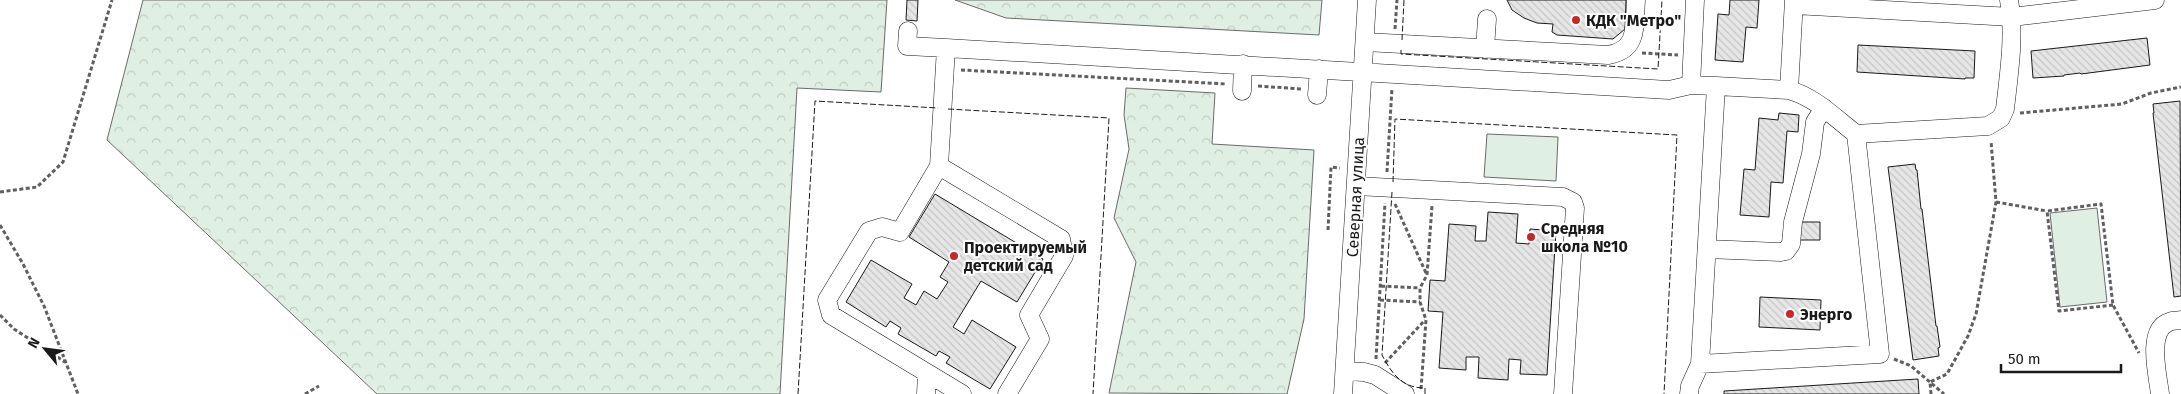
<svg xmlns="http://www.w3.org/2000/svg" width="2181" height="394" font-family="'Fira Sans',sans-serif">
<defs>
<pattern id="forest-crowns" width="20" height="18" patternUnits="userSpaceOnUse" patternTransform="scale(1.25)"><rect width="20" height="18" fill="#e0efe3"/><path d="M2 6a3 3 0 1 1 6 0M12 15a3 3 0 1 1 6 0" fill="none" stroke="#c0ccc2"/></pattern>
<pattern id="building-back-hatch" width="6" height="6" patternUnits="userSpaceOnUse" patternTransform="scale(1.25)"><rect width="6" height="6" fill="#e6e6e6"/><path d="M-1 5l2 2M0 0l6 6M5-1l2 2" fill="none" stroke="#c5c5c5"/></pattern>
</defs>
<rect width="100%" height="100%" fill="#fff"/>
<path fill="url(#forest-crowns)" stroke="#6a6a6a" d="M143,0H887L881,92L797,88L780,394H377L107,140Z
M955,0H1322L1319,35L1006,18Z
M1126,88L1215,93L1212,144L1314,150L1304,319L1287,394L1109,393L1136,262L1114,218L1129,149L1124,115Z"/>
<path fill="#e0efe3" stroke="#6a6a6a" d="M1487,134L1558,137L1556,181L1484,177Z
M2097,208L2107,302L2060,307L2050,213Z"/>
<path fill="url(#building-back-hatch)" stroke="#1a1a1a" d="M907,0H918L917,21L906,20Z
M1507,0H1626L1625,29L1613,39L1557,35L1552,32L1553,24L1537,23L1524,18L1512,10Z
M1730,0H1759L1757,28L1746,27L1743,62L1715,60L1718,14L1729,15Z
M2147,38L2150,65L2081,74L2080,73L2064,75V76L2033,78L2031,51Z
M1858,45L1975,51L1974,78H1965V79L1857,72Z
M2180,101L2181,296L2174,297L2153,113H2154L2153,104Z
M1779,113L1799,115L1798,132L1787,131L1783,183L1771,182L1769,217L1740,215L1744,169L1755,170L1759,118L1778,120Z
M1915,164L1916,170H1917L1921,209H1922L1936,326H1937L1940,347L1938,348L1939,356L1913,360L1888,167Z
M935,194L1043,259L1017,302L981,281L953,327L964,334L972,320L1016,347L990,389L946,363L950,357L939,351L936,356L898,334L901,328L890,321L886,327L846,302L871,260L912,284L904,298L916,305L924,291L937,299L948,282L940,277L949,262L909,237Z
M1488,212L1518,214L1516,243L1529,244L1530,229L1556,231L1547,375L1520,374L1521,360L1509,359L1508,380L1478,378L1479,357H1466V370L1439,368L1443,312L1428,311L1430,280L1445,281L1449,224L1476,226L1475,241H1486Z
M1799,222H1820V240H1799Z
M1760,297L1821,300L1820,330L1759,327Z
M1918,379L1919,394H1724V391Z"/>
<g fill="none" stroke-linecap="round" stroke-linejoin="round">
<defs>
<path id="minor" d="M1794,5L2012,17L2155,0
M908,31L907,46L946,48
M1365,42L1608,55C1639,50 1634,26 1636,0
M1485,49L1487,19
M1691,85L1695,0
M1716,86L1789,90C1815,97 1835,118 1856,134L1988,126L2001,118L2005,109C2009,73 2015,36 2009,0
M1789,90L1794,0
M1242,91L1243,64
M1317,95L1319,69
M939,166L946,48L1669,90L1691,85L1716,86L1700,364L1690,386L1689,394
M1356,186L1563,197L1573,202L1575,208L1563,394
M1707,249L1781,252L1786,251L1791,244L1793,222L1811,154L1815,122L1824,108
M1700,364L1880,354L1856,134
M1345,371L1364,372L1375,375L1405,394
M926,394L927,373
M962,394L831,315L827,300L869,231L882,227L900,232L939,166L1061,239L1064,256L1029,315L1040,339L1007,394
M1343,394L1367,0
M2160,394C2158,376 2146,330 2169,322C2173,320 2177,321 2181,320"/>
</defs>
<use href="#minor" stroke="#1a1a1a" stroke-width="19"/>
<path stroke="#5f5f5f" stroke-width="3" stroke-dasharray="4 2.5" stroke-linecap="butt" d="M1395,29L1397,0
M1642,53L1678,55
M961,70L1227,84
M1258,86L1302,89
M2020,113L2122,104L2151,93L2181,87
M1387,172L1392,88
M0,192L37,187L63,162L112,0
M1996,202L2047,211
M1395,204L1426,273
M0,225L23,264L44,306L78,394
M1328,230L1331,167L1340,168
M1381,286L1420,288
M1380,300L1420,302
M2113,305L2059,311L2047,211L2101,204L2113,305L2139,353
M0,315L14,329L65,362
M1376,359L1385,203
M1894,359L1911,366L1944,394
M1385,363L1425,320
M1421,389L1426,320L1420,302V288L1427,275L1432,206
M305,394L319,386
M1931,394L1930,382L1947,374L1968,336L1976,314L1996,202L1991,141"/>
<use href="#minor" stroke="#fff" stroke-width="18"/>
<path stroke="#1a1a1a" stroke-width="1" stroke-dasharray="6 2.5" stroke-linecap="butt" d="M1402,40L1404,0
M1401,50V54L1658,69L1662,0
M948,109L1109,118L1093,394
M1393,182L1395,119L1677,135L1664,394
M1392,192L1382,355C1392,374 1402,388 1425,388V394
M798,394L815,101L938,108"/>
</g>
<g fill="#c62828" stroke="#fff" stroke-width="2">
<circle cx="1576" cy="20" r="5"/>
<circle cx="1531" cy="237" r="5"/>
<circle cx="954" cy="256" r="5"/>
<circle cx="1790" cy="314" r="5"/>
</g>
<g text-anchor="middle" stroke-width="4" stroke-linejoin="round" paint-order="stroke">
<g font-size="16" font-weight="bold" fill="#1a1a1a" stroke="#fff" text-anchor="start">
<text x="1586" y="26">КДК "Метро"</text>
<text x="1541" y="234">Средняя<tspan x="1541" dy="18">школа №10</tspan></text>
<text x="964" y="253">Проектируемый<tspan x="964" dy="18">детский сад</tspan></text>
<text x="1800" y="320">Энерго</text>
</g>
<g font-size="16" fill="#1a1a1a" stroke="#fff">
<text transform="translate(1355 197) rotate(-87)" y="6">Северная улица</text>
</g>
</g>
<g transform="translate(45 349) rotate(299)" stroke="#ffffff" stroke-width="4" paint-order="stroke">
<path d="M0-4L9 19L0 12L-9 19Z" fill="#1a1a1a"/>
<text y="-8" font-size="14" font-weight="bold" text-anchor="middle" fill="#1a1a1a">N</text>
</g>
<path d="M2001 364v8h120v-8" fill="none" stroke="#1a1a1a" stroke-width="2.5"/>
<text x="2008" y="364" font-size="15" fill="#1a1a1a" stroke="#ffffff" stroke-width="4" paint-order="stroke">50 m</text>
</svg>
